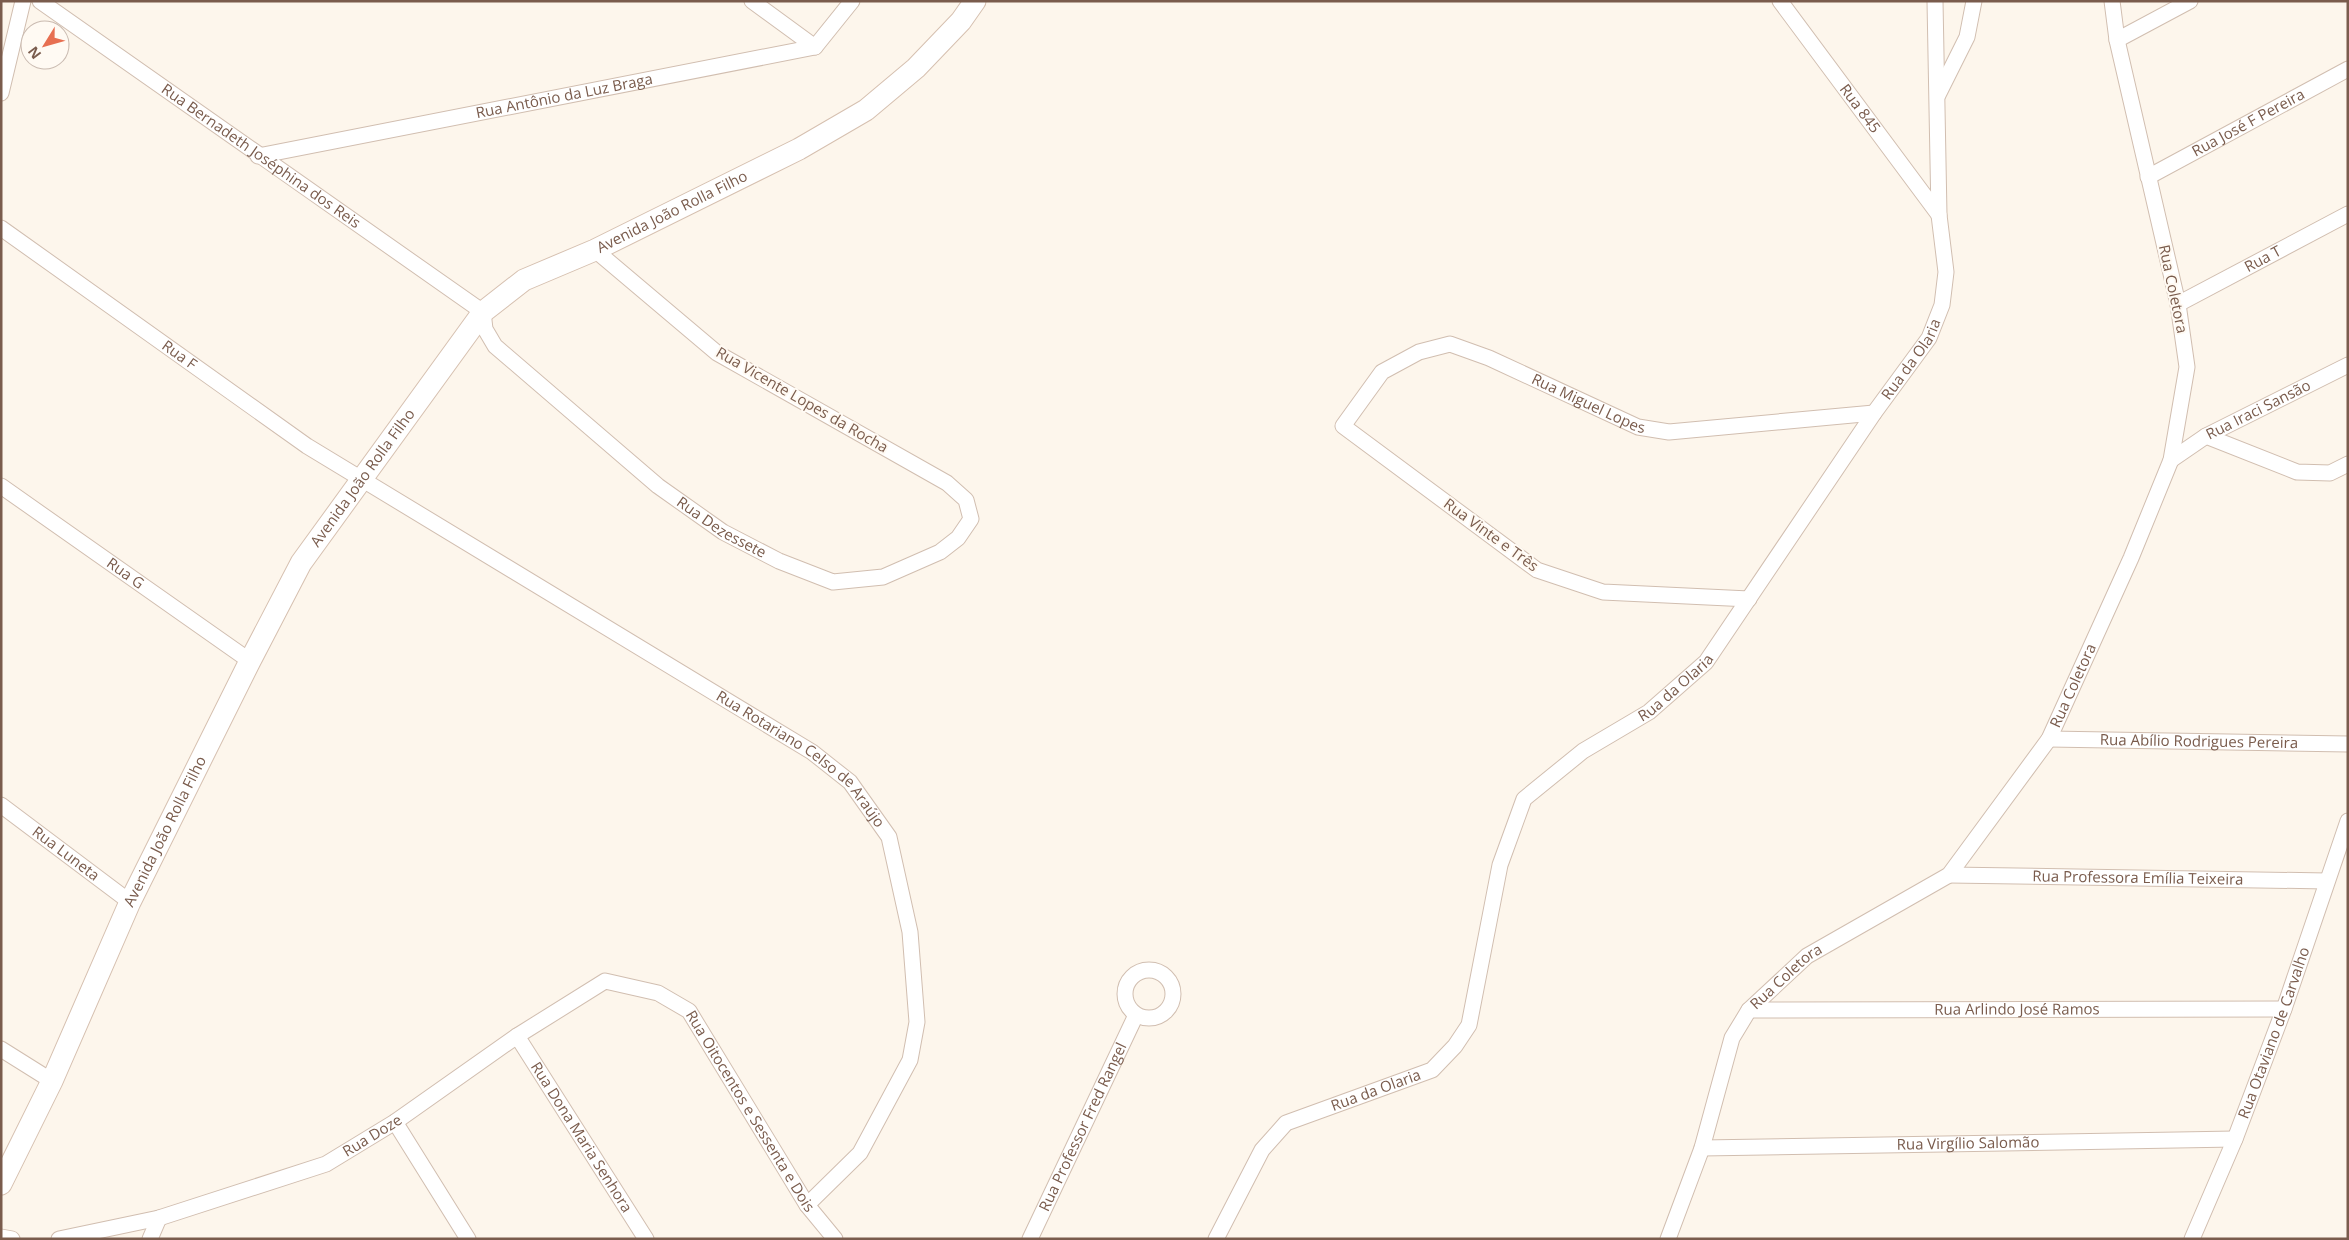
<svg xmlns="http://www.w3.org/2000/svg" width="2349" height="1240" font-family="'Open Sans',sans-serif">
<rect width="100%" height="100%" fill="#fdf6ec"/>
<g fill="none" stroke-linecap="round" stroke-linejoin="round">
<defs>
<g id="street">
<path id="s1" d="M40,1L483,312L485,329L495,346L658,486L723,532L779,561L833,582L883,577L940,552L958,538L971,519L966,500L947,483L717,353L595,250"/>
<path d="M752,1L815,47"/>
<path id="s2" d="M1780,1L1939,215"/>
<path d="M2117,40L2190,1"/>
<path d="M1,93L23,1"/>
<path d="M1938,95L1967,37L1974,1"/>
<path id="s3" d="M258,156L815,47L852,1"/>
<path id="s4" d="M2148,177L2348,69"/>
<path id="s5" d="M1,228L307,446L812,752L850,782L889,837L910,932L917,1022L910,1060L860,1153L807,1205"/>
<path id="s6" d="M2178,304L2348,214"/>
<path d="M2206,436L2297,472L2330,473L2348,464"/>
<path id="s7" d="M2171,460L2206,436L2348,365"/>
<path id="s8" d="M1,486L250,661"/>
<path id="s9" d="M1749,599L1603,592L1537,570L1343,426L1382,372L1419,352L1450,344L1489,358L1638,427L1669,432L1874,413"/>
<path id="s10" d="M2049,739L2348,744"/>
<path id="s11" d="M1,805L130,902"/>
<path id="s12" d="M1949,875L2327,881"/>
<circle cx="1149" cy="994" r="24"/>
<path id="s13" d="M1749,1010L2284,1009"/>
<path id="s14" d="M517,1036L646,1239"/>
<path d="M1,1049L52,1081"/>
<path d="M395,1122L468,1239"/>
<path id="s15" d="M1702,1148L2235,1139"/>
<path d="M1,1237L12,1239"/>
<path id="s16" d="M59,1239L159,1218L326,1164L395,1122L517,1036L605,981L658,993L689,1011L807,1205L835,1239"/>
<path d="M150,1239L159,1218"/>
<path id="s17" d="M1030,1239L1136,1015"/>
<path id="s18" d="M1216,1239L1262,1150L1286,1123L1432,1070L1455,1046L1469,1025L1500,865L1524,799L1583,751L1649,712L1706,662L1874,413L1929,338L1942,305L1946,272L1939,215L1935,1"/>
<path id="s19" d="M1668,1239L1702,1148L1732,1038L1749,1010L1807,956L1949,875L2049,739L2131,558L2171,460L2187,367L2178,304L2117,40L2112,1"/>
<path id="s20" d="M2192,1239L2235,1139L2284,1009L2348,821"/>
</g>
<g id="secondary">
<path id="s21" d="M1,1184L52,1081L130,902L250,661L301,563L483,312L524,280L595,250L799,149L866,110L916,68L961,21L975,1"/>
</g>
</defs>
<use href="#street" stroke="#d1beb0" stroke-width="17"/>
<use href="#secondary" stroke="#d6c0b0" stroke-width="23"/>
<use href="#street" stroke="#fff" stroke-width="15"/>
<use href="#secondary" stroke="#fff" stroke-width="21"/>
</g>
<g text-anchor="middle" stroke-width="4" stroke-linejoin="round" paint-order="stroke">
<g font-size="15" fill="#7a5c4d" stroke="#fffaf3">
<text dy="5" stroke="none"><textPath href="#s3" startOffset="312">Rua Antônio da Luz Braga</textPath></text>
<text dy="5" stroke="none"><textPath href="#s2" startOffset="134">Rua 845</textPath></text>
<text dy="5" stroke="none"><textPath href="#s4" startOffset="114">Rua José F Pereira</textPath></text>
<text dy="5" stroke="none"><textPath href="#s1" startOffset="270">Rua Bernadeth Joséphina dos Reis</textPath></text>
<text dy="5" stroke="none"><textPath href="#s21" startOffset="1215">Avenida João Rolla Filho</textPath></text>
<text dy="5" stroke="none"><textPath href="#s6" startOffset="96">Rua T</textPath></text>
<text transform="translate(2173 289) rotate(78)" y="5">Rua Coletora</text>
<text dy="5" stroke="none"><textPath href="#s5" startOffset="219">Rua F</textPath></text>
<text dy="5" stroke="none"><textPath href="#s18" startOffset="1178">Rua da Olaria</textPath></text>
<text transform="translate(802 400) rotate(30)" y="5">Rua Vicente Lopes da Rocha</text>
<text dy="5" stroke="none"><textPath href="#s9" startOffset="749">Rua Miguel Lopes</textPath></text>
<text dy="5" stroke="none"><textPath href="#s7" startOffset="101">Rua Iraci Sansão</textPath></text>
<text dy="5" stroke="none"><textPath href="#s21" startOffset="795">Avenida João Rolla Filho</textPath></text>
<text dy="5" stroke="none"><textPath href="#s1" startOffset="869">Rua Dezessete</textPath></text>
<text transform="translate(1491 535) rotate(36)" y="5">Rua Vinte e Três</text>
<text dy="5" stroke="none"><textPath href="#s8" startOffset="152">Rua G</textPath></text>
<text dy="5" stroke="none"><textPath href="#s18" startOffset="772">Rua da Olaria</textPath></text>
<text dy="5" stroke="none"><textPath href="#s19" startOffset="714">Rua Coletora</textPath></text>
<text dy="5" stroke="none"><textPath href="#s10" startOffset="150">Rua Abílio Rodrigues Pereira</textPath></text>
<text dy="5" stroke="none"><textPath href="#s5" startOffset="962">Rua Rotariano Celso de Araújo</textPath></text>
<text dy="5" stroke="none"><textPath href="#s21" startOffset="389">Avenida João Rolla Filho</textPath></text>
<text dy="5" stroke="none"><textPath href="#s11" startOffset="81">Rua Luneta</textPath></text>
<text dy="5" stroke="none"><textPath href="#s12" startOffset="189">Rua Professora Emília Teixeira</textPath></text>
<text dy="5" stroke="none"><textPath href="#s19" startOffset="294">Rua Coletora</textPath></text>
<text dy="5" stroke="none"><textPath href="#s13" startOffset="268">Rua Arlindo José Ramos</textPath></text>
<text dy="5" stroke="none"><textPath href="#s20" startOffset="222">Rua Otaviano de Carvalho</textPath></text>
<text dy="5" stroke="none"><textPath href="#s18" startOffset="232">Rua da Olaria</textPath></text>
<text dy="5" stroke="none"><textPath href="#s16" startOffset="819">Rua Oitocentos e Sessenta e Dois</textPath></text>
<text dy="5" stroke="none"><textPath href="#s17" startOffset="124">Rua Professor Fred Rangel</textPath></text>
<text dy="5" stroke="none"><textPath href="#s16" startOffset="332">Rua Doze</textPath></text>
<text dy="5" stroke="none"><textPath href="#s14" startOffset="120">Rua Dona Maria Senhora</textPath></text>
<text dy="5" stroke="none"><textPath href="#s15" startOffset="266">Rua Virgílio Salomão</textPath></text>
</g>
</g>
<rect width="2349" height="1240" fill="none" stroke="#7a5c4d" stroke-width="5"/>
<g transform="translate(45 45) rotate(233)"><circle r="24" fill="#fffaf3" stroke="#cabbb1"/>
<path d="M0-4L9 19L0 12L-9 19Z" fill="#e76f51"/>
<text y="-8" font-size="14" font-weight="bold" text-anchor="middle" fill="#7a5c4d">N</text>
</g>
</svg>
